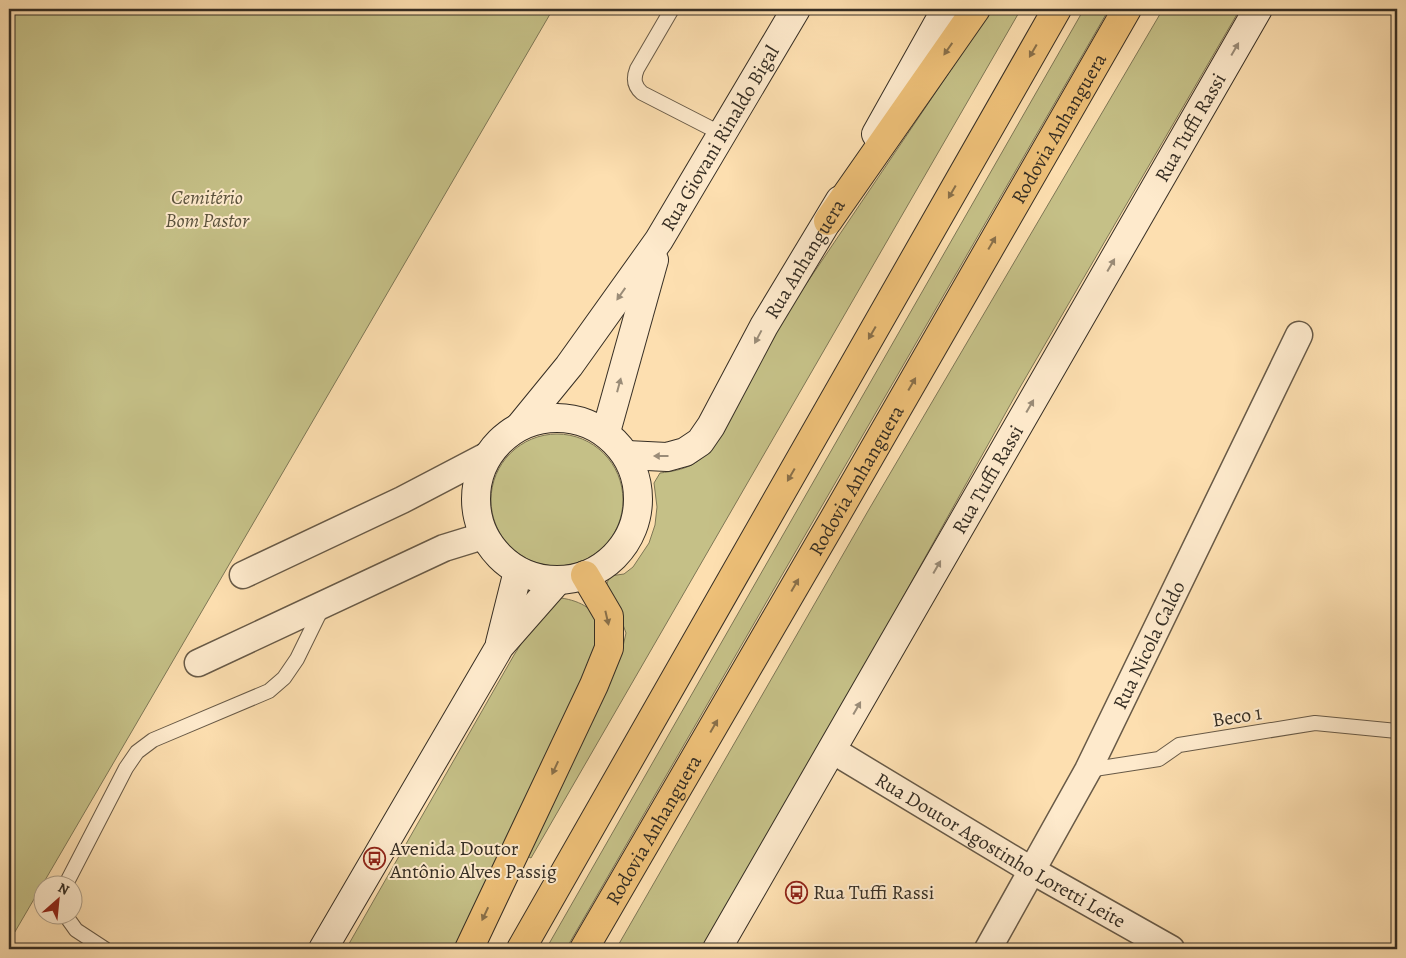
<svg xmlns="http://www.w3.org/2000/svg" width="1406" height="958" font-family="Alegreya,serif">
<rect width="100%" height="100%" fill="#fddfb0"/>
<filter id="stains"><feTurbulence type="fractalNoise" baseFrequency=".004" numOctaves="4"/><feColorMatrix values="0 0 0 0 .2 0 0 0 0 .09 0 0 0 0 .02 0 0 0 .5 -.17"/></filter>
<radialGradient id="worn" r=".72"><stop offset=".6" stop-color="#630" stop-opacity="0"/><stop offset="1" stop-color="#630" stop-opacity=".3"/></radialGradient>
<path fill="#c5c087" stroke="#7e7756" d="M9,9H553L9,942Z
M992,9H1021L531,858L527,856L622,651L626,633L621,619L605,588L610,576L624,574L633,567L649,543L655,525L657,507L654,483L660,473C685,470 699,465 714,444L773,333Z
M1084,9H1109L566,949H546Z
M1163,9H1240L1019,389L879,640L701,949H616L868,511Z
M491 500a66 66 0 1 1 132 0a66 66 0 1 1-132 0Z
M551,597C569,598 590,603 599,621C601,627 602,635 603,641L457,949H346L514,655Z"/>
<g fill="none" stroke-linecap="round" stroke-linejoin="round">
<defs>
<path id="lane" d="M672,9L637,69C633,79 634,86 642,93L722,134
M1088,770L1159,759L1179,745L1315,723L1397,731
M65,886L126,768L137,752L153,740L269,691L284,678L297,659L323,606
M66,916L76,930L105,949"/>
<g id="street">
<path d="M243,575L402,500L488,455"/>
<path d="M198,663L444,548L483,536"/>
<path id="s1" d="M832,750L1031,870L1171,949"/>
<path id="s2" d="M988,949L1088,770L1299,335"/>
</g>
<g id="secondary">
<path d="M876,134L946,9"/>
<circle cx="557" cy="499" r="81"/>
<path id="s3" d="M520,426L569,366L659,240L796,9"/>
<path d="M606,432L654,260"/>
<path id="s4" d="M627,455L667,457L685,452L700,442L711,426L764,326L840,200"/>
<path d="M500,643L518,571"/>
<path d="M323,949L500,646L558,580"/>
<path id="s5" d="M717,949L1258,9"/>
</g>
<g id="highway">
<path d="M828,221L976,9"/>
<path d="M469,949L594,685L609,648V616L585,575"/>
<path d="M521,949L1057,9"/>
<path id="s6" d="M584,949L835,517L1127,9"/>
</g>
</defs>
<use href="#lane" stroke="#685a47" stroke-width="16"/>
<use href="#street" stroke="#685a47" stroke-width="29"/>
<use href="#secondary" stroke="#362e24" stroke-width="30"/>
<use href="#highway" stroke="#362e24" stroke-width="30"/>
<use href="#lane" stroke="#feeacc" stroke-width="14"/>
<use href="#street" stroke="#feeacc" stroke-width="26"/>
<use href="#secondary" stroke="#feeacc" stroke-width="28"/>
<use href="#highway" stroke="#eec078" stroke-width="28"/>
</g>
<defs><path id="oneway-solid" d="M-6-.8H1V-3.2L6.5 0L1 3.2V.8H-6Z" transform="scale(1.25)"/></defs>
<g fill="#89704a">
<use href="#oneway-solid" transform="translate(948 49) rotate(125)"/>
<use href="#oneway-solid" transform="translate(1033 51) rotate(120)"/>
<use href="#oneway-solid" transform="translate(952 192) rotate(120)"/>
<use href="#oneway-solid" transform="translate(992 243) rotate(-60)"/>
<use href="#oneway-solid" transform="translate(872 333) rotate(120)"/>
<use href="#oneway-solid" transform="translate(912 384) rotate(-60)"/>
<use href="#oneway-solid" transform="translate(791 475) rotate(120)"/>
<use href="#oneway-solid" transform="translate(795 585) rotate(-60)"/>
<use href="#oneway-solid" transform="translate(607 618) rotate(77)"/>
<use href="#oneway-solid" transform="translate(714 726) rotate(-60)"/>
<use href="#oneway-solid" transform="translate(555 768) rotate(115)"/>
<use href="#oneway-solid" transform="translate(485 914) rotate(115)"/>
</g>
<g fill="#9a8c78">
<use href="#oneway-solid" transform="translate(1235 49) rotate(-60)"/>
<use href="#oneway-solid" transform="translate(1111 265) rotate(-60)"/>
<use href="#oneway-solid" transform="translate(621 294) rotate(125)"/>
<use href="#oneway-solid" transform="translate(758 337) rotate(118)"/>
<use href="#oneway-solid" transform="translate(619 385) rotate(-75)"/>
<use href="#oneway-solid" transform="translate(1030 406) rotate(-60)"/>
<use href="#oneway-solid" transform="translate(661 456) rotate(-180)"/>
<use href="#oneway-solid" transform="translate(937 567) rotate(-60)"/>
<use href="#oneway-solid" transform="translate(857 708) rotate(-60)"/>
</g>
<defs>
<symbol id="bus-ring" viewBox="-11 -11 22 22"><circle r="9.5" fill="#feeacc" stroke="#8f2418" stroke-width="1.5"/><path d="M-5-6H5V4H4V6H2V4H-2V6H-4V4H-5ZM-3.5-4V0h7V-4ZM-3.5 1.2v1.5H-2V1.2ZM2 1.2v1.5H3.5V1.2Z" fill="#8f2418"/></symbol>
</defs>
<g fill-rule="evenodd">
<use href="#bus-ring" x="362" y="846" width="25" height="25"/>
<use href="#bus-ring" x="784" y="880" width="25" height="25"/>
</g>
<g text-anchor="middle" stroke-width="4" stroke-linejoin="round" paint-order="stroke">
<g font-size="20" fill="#362e24" stroke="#feeacc">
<text dy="7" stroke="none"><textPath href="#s6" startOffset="948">Rodovia Anhanguera</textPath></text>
<text dy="7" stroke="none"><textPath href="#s5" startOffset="948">Rua Tuffi Rassi</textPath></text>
<text dy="7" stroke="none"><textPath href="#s3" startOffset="351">Rua Giovani Rinaldo Bigal</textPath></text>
<text dy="7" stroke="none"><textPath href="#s4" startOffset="288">Rua Anhanguera</textPath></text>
<text dy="7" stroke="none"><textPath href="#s5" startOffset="542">Rua Tuffi Rassi</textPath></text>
<text dy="7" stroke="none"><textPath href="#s6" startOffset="542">Rodovia Anhanguera</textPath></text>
<text dy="7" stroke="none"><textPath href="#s2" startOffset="344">Rua Nicola Caldo</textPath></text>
<text transform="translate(1237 716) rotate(-9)" y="7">Beco 1</text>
<text dy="7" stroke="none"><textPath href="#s6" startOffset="138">Rodovia Anhanguera</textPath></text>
<text dy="7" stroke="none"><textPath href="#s1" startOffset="196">Rua Doutor Agostinho Loretti Leite</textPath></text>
</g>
<g font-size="20" font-style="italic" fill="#5a523d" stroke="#feeacc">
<text x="207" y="204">Cemitério<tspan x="207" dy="23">Bom Pastor</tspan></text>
</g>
<g font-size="20" fill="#362e24" stroke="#feeacc" text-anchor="start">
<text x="390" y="855">Avenida Doutor<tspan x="390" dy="23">Antônio Alves Passig</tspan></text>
<text x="813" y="899">Rua Tuffi Rassi</text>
</g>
</g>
<rect width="1406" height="958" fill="none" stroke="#fddfb0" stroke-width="30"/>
<rect x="10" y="10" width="1386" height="938" fill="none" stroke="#362e24" stroke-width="2.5"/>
<rect x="15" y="15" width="1376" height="928" fill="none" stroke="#362e24"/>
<g transform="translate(58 900) rotate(27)"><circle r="24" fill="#feeacc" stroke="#ae9f89"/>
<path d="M0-4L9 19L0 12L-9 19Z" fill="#8f2418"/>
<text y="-8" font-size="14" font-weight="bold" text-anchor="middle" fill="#362e24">N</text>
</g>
<rect width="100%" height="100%" filter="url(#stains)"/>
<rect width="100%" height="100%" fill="url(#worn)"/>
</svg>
